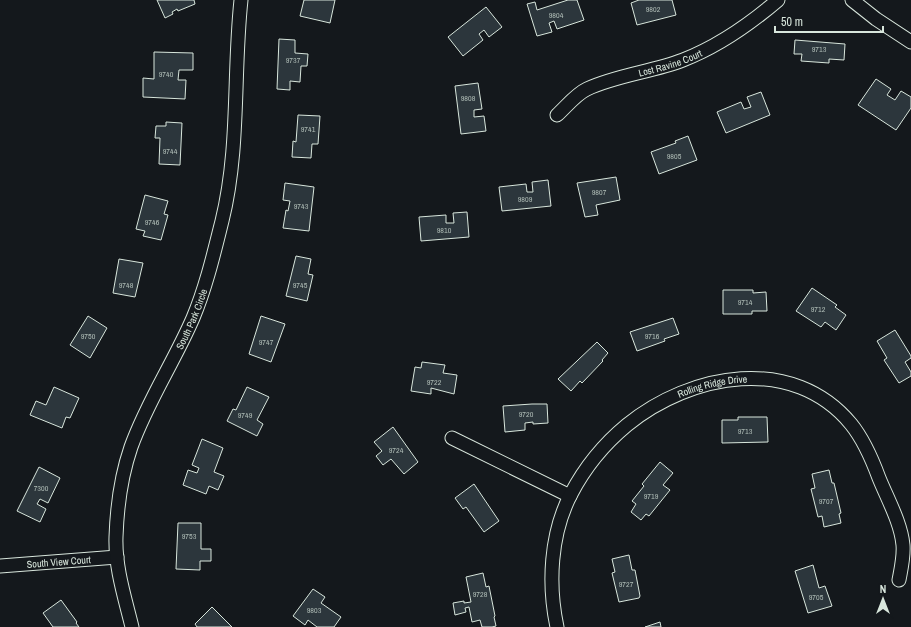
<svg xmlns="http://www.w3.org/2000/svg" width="911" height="627" font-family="'Archivo Narrow',sans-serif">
<rect width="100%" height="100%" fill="#14181c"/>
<path fill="#2c363c" stroke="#d8e6dc" d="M157,0H194L195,4L178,11L177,9L172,12L173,14L165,18Z
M304,0H335L330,23L300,16Z
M568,0H577L584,20L557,29L554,21L549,23L552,32L537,36L527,4L535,2L537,10Z
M639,0H672L676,15L637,25L631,3Z
M486,7L502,27L489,37L484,30L479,34L483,40L463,56L448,37Z
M279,39L295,40V53L308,54L307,66H301L300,82L290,81V90L277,89Z
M795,40L845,44L844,60L829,59V63L801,61L802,54H794Z
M154,52L193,53V70H179L178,80H186L185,99L143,97V78L154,79Z
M876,79L891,89L887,95L895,100L901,91L911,97V108L896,130L858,105Z
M478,83L482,109L474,110V117L484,116L486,131L461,134L455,86Z
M761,92L770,115L726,133L717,112L741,102L744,109L751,107L747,97Z
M298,115L320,116L318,144H312L311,158L292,157L293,141L296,142Z
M166,122L182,123L180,165L159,164L160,138H155L156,126H166Z
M688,136L697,160L659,174L651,152L676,143L675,141Z
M616,177L620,200L596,205L598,215L585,217L577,183Z
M548,180L551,206L502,211L499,187L526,184L527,192H533L532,182Z
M285,183L314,187L309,231L283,228L286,210L288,211L290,201L283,200Z
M145,195L168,201L164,214L168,215L161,240L143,236L145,231L136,229Z
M467,212L469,237L421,241L419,217L446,215V223H454L453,213Z
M296,256L311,259L308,274L313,275L307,301L286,296Z
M119,259L143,263L135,297L113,293Z
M812,288L837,305L835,307L846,315L836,330L825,322L821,327L796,311Z
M723,290H753V293L766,292L767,311H752V314H723Z
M88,316L107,328L90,358L70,345Z
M261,316L285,324L271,362L249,354Z
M673,318L679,334L664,339L665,341L637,351L630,332Z
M895,330L911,356V358L905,362L911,372V376L899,383L884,360L887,358L877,341Z
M597,342L608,353L602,360L603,361L582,383L580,381L571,391L558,379Z
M422,362L445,365L443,373L457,375L454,394L431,388V394L411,391L415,367L421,368Z
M54,387L79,398L70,418L66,417L62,428L30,415L36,401L46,405Z
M247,387L269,397L257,420L263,424L257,436L227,421L233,409L236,410Z
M532,404H547L548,423L533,424V422L525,423V430L505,432L503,406Z
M738,417H767L768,442L722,443V420H738Z
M393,427L418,462L404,474L391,459L383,465L376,456L382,451L374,442Z
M202,439L223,448L214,472L224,476L218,490L209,486L206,494L183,485L188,470L197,473L199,468L192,465Z
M660,462L673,473L663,485L670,490L649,516L646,514L641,520L631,512L636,504L632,501L644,486L642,484Z
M39,467L60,478L48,503L40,499L37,504L46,509L40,522L17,511Z
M829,470L832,483H834L841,513L839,514L841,523L824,527L822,516L818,517L811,489L815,488L812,474Z
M474,484L499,521L484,532L466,507L463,509L455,498Z
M178,523H201V549H211V561H200V570L176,569Z
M629,555L632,570H635L640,596L639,598L619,602L612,573L615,572L612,559Z
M813,565L819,588L825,586L832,606L808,613L795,571Z
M483,573L486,587L489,586L495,616L494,617L496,626L492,627H482L480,620L472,622L469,607L465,608L466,612L455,615L453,603L464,601V603L471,602L466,577Z
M313,589L325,597L321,603L341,617L334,627H317L308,620L305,625L293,616Z
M61,600L77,622L76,623L79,627H53L43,613Z
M212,607L232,627H197L195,624Z
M660,622L661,627H645Z"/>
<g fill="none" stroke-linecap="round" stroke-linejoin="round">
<defs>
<g id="minor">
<path d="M852,0L876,19L911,42"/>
<path id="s1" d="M557,115C566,107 576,94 587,89C617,75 652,72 683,60C719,46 750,24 778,0"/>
<path d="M452,438L570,496"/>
<path id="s2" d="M0,566L117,557"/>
<path id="s3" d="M132,627C125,598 115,568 116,537C117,507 121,476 131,447C147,402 174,362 193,318C206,287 214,253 222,221C240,148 233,74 241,0"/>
<path id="s4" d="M557,627C548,585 550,534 571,494C585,467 604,444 627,425C691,373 793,354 851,424C864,440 872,459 879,478C888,500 901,523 903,545C904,557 901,569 899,580"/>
</g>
</defs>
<use href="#minor" stroke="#d8e6dc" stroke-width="15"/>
<use href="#minor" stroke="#14181c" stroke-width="13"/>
</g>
<g text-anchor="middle" stroke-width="3" stroke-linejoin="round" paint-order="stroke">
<g font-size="8" fill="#adbab4">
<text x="653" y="12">9802</text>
<text x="556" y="18">9804</text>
<text x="819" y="52">9713</text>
<text x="293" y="63">9737</text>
<text x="166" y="77">9740</text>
<text x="468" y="101">9808</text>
<text x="308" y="132">9741</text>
<text x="170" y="154">9744</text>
<text x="674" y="159">9805</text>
<text x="599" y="195">9807</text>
<text x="525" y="202">9809</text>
<text x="301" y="209">9743</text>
<text x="152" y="225">9746</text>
<text x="444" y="233">9810</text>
<text x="126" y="288">9748</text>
<text x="300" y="288">9745</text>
<text x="745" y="305">9714</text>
<text x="818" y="312">9712</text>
<text x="88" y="339">9750</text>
<text x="652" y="339">9716</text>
<text x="266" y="345">9747</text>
<text x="434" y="385">9722</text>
<text x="526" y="417">9720</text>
<text x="245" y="418">9749</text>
<text x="745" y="434">9713</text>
<text x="396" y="453">9724</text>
<text x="41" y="491">7300</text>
<text x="651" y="499">9719</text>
<text x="826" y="504">9707</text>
<text x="189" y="539">9753</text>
<text x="626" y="587">9727</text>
<text x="480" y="597">9728</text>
<text x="816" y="600">9705</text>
<text x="314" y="613">9803</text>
</g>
<g font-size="10" fill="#d8e6dc" stroke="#14181c">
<text dy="4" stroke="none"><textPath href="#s1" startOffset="127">Lost Ravine Court</textPath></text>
<text dy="4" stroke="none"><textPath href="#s3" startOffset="325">South Park Circle</textPath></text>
<text dy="4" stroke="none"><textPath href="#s4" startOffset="321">Rolling Ridge Drive</textPath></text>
<text dy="4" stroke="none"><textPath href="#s2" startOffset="59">South View Court</textPath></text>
</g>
</g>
<g transform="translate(883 599)" stroke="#14181c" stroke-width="3" paint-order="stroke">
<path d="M0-3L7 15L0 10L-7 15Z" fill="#d8e6dc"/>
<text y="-6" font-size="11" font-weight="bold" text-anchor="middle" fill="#d8e6dc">N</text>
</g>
<path d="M775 26v6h108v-6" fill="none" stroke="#d8e6dc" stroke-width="2"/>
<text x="781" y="26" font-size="12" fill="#d8e6dc" stroke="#14181c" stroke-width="3" paint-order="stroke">50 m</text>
</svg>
